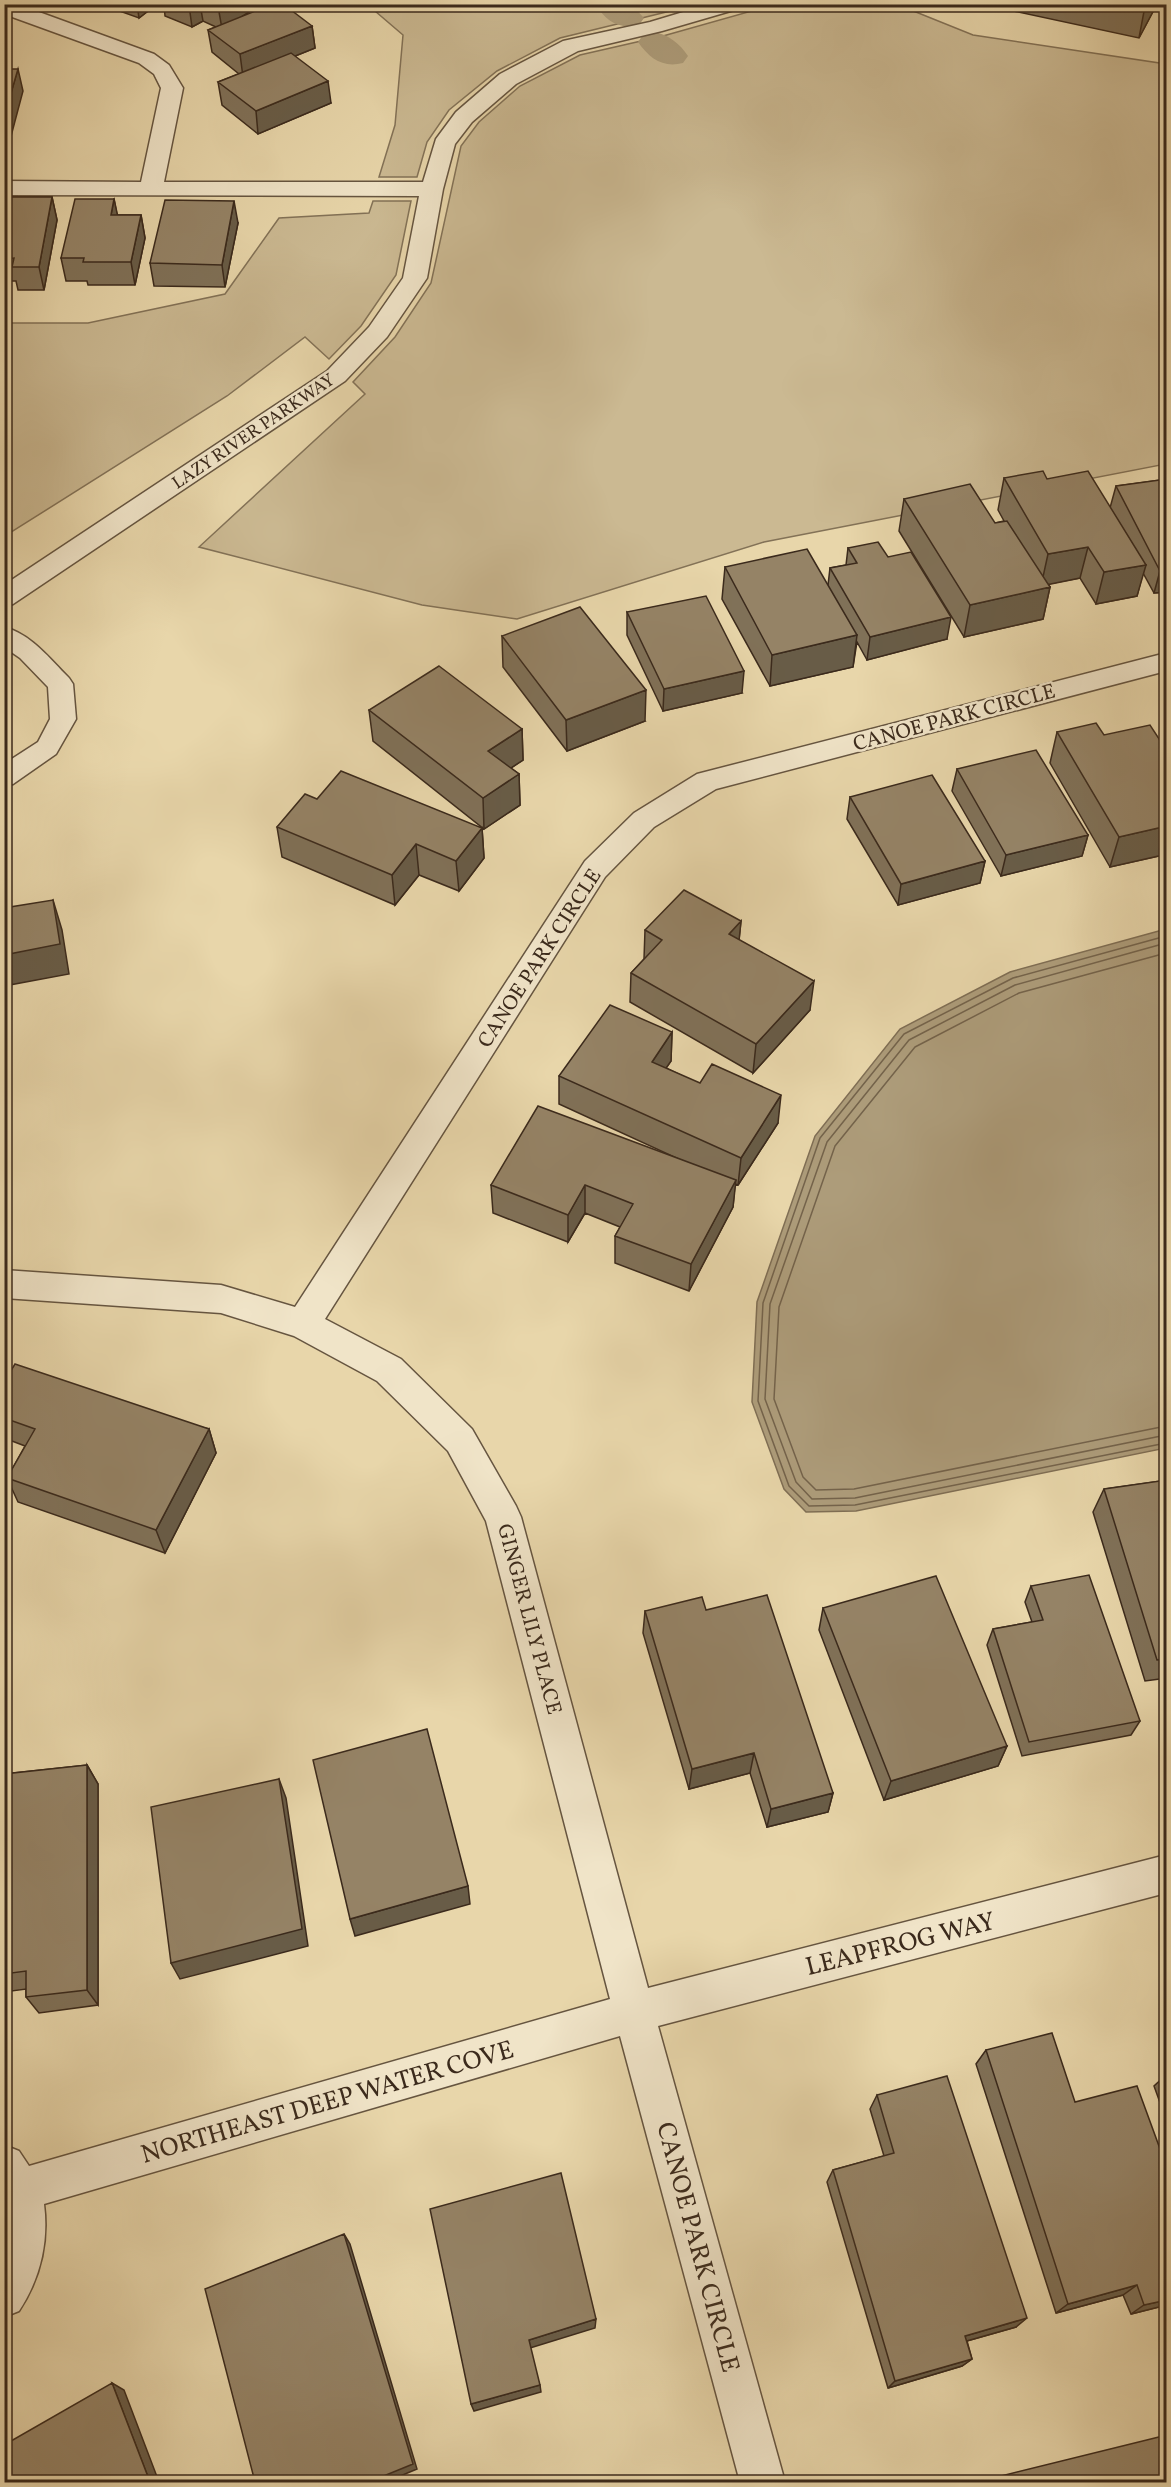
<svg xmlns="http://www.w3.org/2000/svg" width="1171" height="2487" font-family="Vollkorn,serif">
<rect width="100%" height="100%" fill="#e8d6aa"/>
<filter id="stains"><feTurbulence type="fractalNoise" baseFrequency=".00333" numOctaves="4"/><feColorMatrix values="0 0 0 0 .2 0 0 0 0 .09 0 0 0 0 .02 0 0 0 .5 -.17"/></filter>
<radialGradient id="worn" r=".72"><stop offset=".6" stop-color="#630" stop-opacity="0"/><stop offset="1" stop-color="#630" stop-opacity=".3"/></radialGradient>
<path fill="#cbb992" stroke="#837257" stroke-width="1.5" d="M896,4L973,35L1166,64V464L764,542L517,619L422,605L199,547L365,394L353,382L395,337L431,283L461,146L479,122L520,86L580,55L663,36L773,5Z
M368,5H695L560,38L497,71L449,110L427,142L417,177H379L395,125L403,35Z
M373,201H411L396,275L361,326L329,359L305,337L227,396L5,536V323H88L225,294L279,218L369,213Z"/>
<path fill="#ad9c7a" stroke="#7f6e54" stroke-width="1.5" d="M1166,929V1448L856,1511L806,1512L784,1489L752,1402L757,1302L815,1136L900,1029L1010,972Z"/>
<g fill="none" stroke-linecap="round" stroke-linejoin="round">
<path stroke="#74634b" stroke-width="1.5" d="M1166,936L1013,978L904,1034L820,1138L763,1303L758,1401L789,1486L809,1506L855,1505L1166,1443
M1166,943L1015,985L909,1040L827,1142L770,1304L765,1399L796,1482L812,1499L855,1498L1166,1435
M1166,953L1019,993L915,1047L835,1146L779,1307L774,1399L803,1477L816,1490L854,1489L1166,1426"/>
<path fill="#ad9c7a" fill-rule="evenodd" d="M595,4H631L644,18L639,25C619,30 606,21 595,4Z
M655,32C669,35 680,44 688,56L683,63C663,68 650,59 638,42L643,35Z"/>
<defs>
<path id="service" d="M4,627C31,634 50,659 69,678L73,684L76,719L56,754L13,784L4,786V764L38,742L50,719L48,687L20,658L4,647Z"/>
<path id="minor" d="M4,4H17L154,54L169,65L183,88L164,182H423L436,139L456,112L500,74L563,41L650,22L710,4H744L741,8L662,31L578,51L516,84L472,122L455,144L443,189L427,278L387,337L345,381L13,604L4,607V585L327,371L369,327L403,278L419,196L4,195V181L141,182L161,88L154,74L139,63L4,14Z
M1166,653V671L716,789L654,827L605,877L325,1319L401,1359L472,1429L516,1506L521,1517L648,1988L1166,1855V1893L658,2026L785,2482H740L620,2036L44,2204C49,2242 40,2279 19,2311L4,2317V2145L19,2151L29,2166L610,1999L486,1521L448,1451L377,1381L294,1336L221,1313L4,1298V1270L221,1285L295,1307L585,861L634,813L697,774Z"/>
</defs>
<use href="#service" stroke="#665540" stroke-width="3"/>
<use href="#minor" stroke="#665540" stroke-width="3"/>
<use href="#service" fill="#f0e4c8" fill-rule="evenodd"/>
<use href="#minor" fill="#f0e4c8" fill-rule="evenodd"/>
</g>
<path fill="#807158" stroke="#3b2a1c" stroke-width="1.5" d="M100,4H157L139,18Z
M164,4H262L241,17L312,26L315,48L295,56L331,103L258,134L222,105L218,82L239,74L212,52L208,30L216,27L203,21L192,27L165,16Z
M990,4H1157L1139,38L990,6Z
M4,197H52L57,220L44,290H18L16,281H4Z
M114,199L117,215H141L145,238L135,285H88L87,281H66L61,258Z
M238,223L225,287L154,286L150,263Z
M1004,478L1047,479L1110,508L1116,486L1167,479V592L1154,593L1143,573L1137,596L1096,604L1080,578L1048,584L1050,587L1043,619L964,637L899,531L904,499L995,523L1004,521L998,510Z
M848,548L888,557L947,639L867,660L857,642L853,667L770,686L722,599L725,567L828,585L830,568L846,565Z
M627,612L742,693L663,711L627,635Z
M502,636L645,721L567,751L503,667Z
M369,710L522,729L523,760L511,768L519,774L520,805L484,829L373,741Z
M1057,732L1104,735L1167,751V861L1163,855L1110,867L1050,763Z
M957,769L1088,835L1082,856L1001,876L952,791Z
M850,797L985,861L980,883L898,905L847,819Z
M317,799L482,828L484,858L459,891L419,875L395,905L282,857L277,827Z
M741,921L739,940L810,1010L753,1073L630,1002L631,973L644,959L645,930Z
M672,1032L671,1061L666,1068L778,1123L738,1185L735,1184L733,1207L689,1291L615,1263V1236L620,1227L585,1213L568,1242L493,1213L491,1185L681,1160L559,1104V1076Z
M4,1382L209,1429L216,1453L165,1553L18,1502L7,1478L25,1446L4,1438Z
M1167,1480V1678L1145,1681L1093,1512L1104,1489Z
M1031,1586L1140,1721L1131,1735L1022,1756L987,1645L993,1629L1032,1622L1025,1602Z
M823,1608L1007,1746L998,1766L884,1800L819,1630Z
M706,1610L833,1793L828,1812L767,1827L750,1773L689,1789L643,1633L645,1611Z
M87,1765L98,1784V2005L39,2013L26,1997V1989L4,1992V1774Z
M986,2050L1075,2102L1167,2305L1131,2314L1123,2295L1056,2313L976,2064Z
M1167,2074V2122L1154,2086Z
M877,2095L1016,2327L967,2341L972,2359L962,2366L888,2388L827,2182L833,2170L884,2156L870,2109Z
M1001,2476L1167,2482H991V2481Z"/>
<path fill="#685c47" stroke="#3b2a1c" stroke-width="1.5" d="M137,4H157L139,18Z
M200,4L203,21L192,27L189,5Z
M222,4H262L222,29L218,6Z
M1146,4H1157L1139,38L1145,6Z
M312,26L315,48L243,77L240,54Z
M18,69L23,91L6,155L4,150V117Z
M328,81L331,103L258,134L256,111Z
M52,197L57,220L44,290L39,267Z
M114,199L119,222L111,215Z
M234,201L238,223L225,287L222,265Z
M141,215L145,238L135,285L131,262Z
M1088,547L1080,578L1041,586L1048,554Z
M1146,565L1137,596L1096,604L1104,572Z
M1167,570V592L1154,593L1160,571Z
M1050,587L1043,619L964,637L970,605Z
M951,617L947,639L867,660L870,637Z
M857,635L853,667L770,686L772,655Z
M744,671L742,693L663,711L664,689Z
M646,690L645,721L567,751L566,720Z
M522,729L523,760L490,782L488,751Z
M519,774L520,805L484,829L483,798Z
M1167,826V844L1163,855L1110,867L1119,837Z
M482,828L484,858L459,891L456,861Z
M1088,835L1082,856L1001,876L1006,855Z
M416,844L419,875L395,905L392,875Z
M985,861L980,883L898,905L901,884Z
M53,900L62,930L69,974L4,986V955Z
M741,921L738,951L729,934Z
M814,981L810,1010L753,1073L756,1044Z
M672,1032L671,1061L651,1090L652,1062Z
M781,1095L778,1123L738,1185L741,1158Z
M736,1180L733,1207L689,1291L691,1264Z
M585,1185V1213L568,1242V1215Z
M209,1429L216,1453L165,1553L156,1530Z
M1007,1746L998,1766L884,1800L891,1781Z
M754,1753L750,1773L689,1789L692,1769Z
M87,1765L98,1784V2005L87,1990Z
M279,1779L286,1798L308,1946L180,1979L171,1963Z
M833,1793L828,1812L767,1827L771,1809Z
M468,1886L470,1904L355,1936L350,1919Z
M344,2234L350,2244L417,2469L386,2482H369Z
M1137,2285L1123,2295L1056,2313L1068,2304Z
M1167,2300V2305L1131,2314L1144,2305Z
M1027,2318L1016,2327L956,2344L965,2336Z
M596,2319L595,2328L530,2348L529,2340Z
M972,2359L962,2366L888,2388L895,2381Z
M112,2383L124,2390L159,2482H150Z
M540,2385L541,2392L474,2411L471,2404Z"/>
<path fill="#958366" stroke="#3b2a1c" stroke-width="1.5" d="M273,4H283L312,26L240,54L208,30Z
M291,53L328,81L256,111L218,82Z
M4,69H18L4,117Z
M4,197H52L39,267H12L14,258L4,259Z
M75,199H114L111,215H141L131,262H83L84,258H61Z
M165,200L234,201L222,265L150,263Z
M1043,471L1047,479L1088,471L1146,565L1104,572L1088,547L1048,554L1004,478Z
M1167,479V570L1160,571L1116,486Z
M970,484L995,523L1007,521L1050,587L970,605L904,499Z
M878,542L888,557L911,552L951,617L870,637L830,568L857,563L848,548Z
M807,549L857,635L772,655L725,567Z
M706,596L744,671L664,689L627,612Z
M580,607L646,690L566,720L502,636Z
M439,666L522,729L488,751L519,774L483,798L369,710Z
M1096,723L1104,735L1150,725L1167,751V826L1119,837L1057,732Z
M1036,750L1088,835L1006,855L957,769Z
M341,771L482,828L456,861L416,844L392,875L277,827L305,794L317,799Z
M932,775L985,861L901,884L850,797Z
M684,890L741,921L729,934L814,981L756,1044L631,973L662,940L645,930Z
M53,900L60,944L4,955V908Z
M610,1005L672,1032L652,1062L700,1083L712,1064L781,1095L741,1158L559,1076Z
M538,1106L736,1180L691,1264L615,1236L633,1204L585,1185L568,1215L491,1185Z
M15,1364L209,1429L156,1530L7,1478L35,1429L4,1418V1382Z
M1167,1480V1659L1157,1660L1104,1489Z
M1089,1575L1140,1721L1029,1742L993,1629L1043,1620L1031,1586Z
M936,1576L1007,1746L891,1781L823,1608Z
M767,1595L833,1793L771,1809L754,1753L692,1769L645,1611L702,1597L706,1610Z
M427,1729L468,1886L350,1919L313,1760Z
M87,1765V1990L26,1997V1971L4,1974V1774Z
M279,1779L302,1929L171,1963L151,1807Z
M1052,2033L1075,2102L1137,2086L1167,2168V2300L1144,2305L1137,2285L1068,2304L986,2050Z
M947,2076L1027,2318L965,2336L972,2359L895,2381L833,2170L894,2153L877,2095Z
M561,2173L596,2319L529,2340L540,2385L471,2404L430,2209Z
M344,2234L413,2464L369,2482H255L205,2289Z
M112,2383L150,2482H4V2445Z
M1167,2435V2482H1003L1001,2476Z"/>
<g text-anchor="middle" stroke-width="5" stroke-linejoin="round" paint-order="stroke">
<g font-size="18" fill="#3b2a1c" stroke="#f0e4c8">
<text transform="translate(253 431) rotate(-34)" y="6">LAZY RIVER PARKWAY</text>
</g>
<g font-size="21" fill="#3b2a1c" stroke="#f0e4c8">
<text transform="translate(954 717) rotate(-15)" y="7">CANOE PARK CIRCLE</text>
<text transform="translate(539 958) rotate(-57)" y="7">CANOE PARK CIRCLE</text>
<text transform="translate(530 1619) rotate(75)" y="7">GINGER LILY PLACE</text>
</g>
<g font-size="26" fill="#3b2a1c" stroke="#f0e4c8">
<text transform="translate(900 1943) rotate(-14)" y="9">LEAPFROG WAY</text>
<text transform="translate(327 2101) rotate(-16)" y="9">NORTHEAST DEEP WATER COVE</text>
<text transform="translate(699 2247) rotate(75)" y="9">CANOE PARK CIRCLE</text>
</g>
</g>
<rect width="1171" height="2487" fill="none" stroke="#e8d6aa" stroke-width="24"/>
<rect x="6" y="6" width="1159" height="2475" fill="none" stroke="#3b2a1c" stroke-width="3"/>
<rect x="12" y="12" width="1147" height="2463" fill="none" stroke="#3b2a1c" stroke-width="1.5"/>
<rect width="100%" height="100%" filter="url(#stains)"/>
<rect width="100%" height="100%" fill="url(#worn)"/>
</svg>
